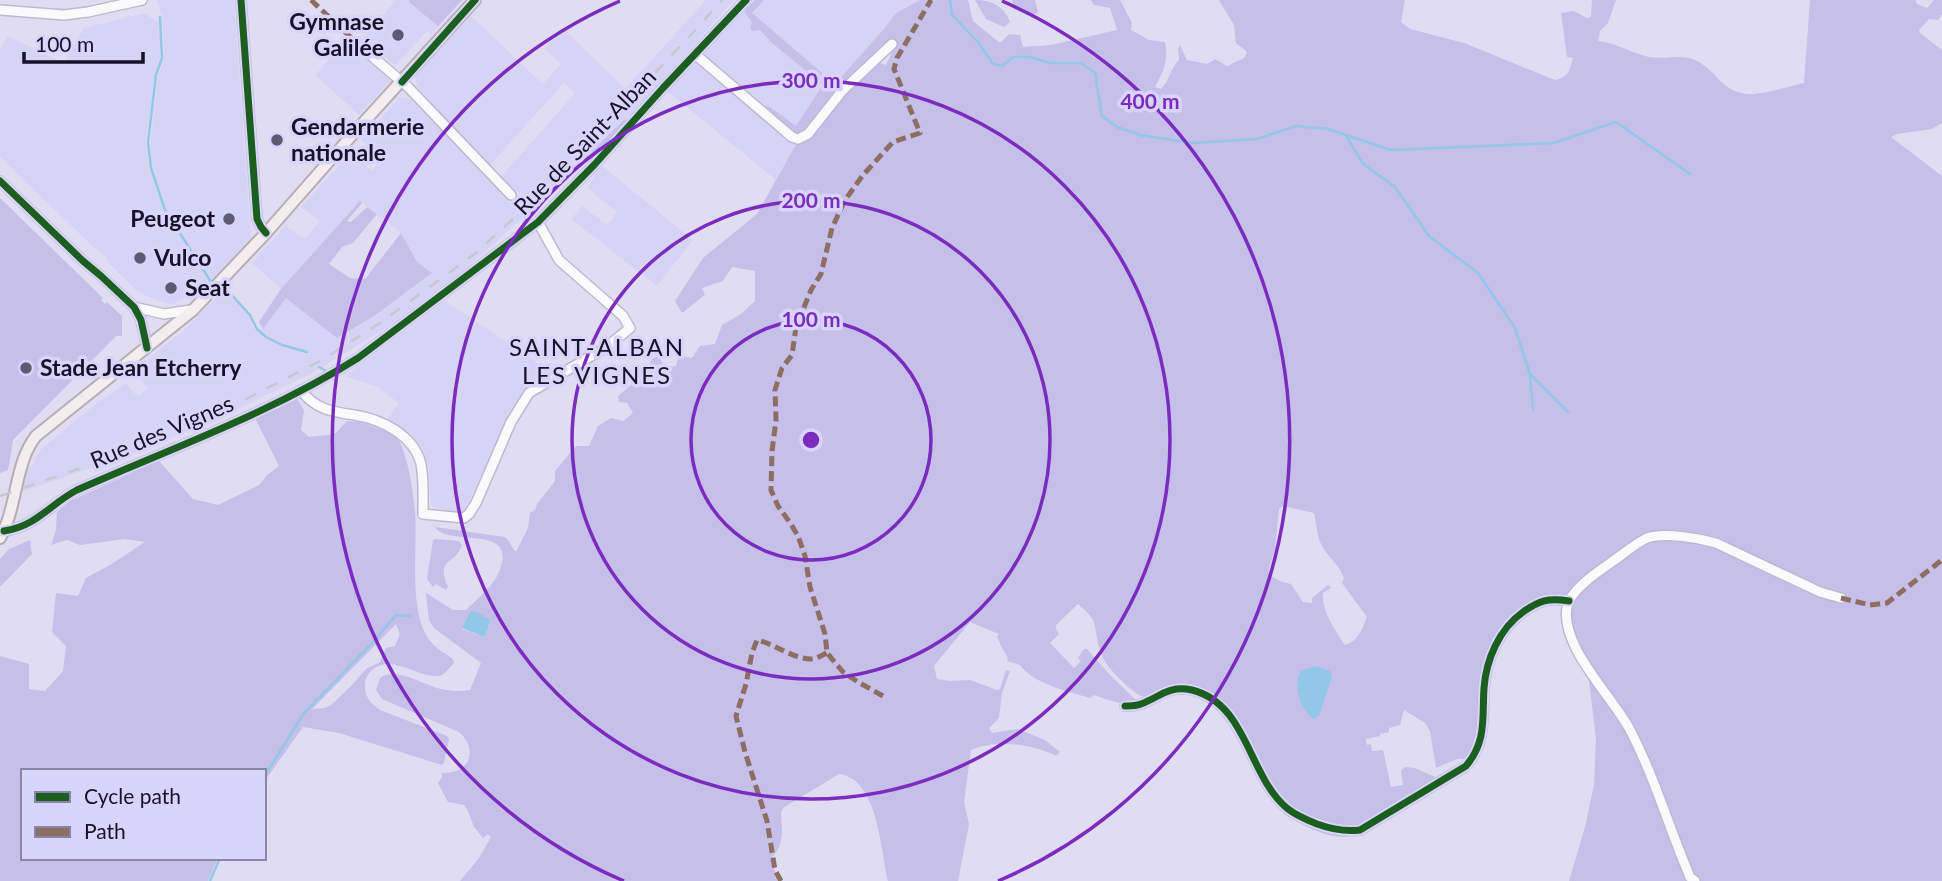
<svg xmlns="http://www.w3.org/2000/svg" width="1942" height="881" font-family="Lato,sans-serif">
<rect width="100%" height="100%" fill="#e0ddf3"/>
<path fill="#d7d3f5" d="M157,0H234L251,237L213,280L166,210L152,168L150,144L158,77L164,57L162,15Z
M396,0H462L432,34L427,31L395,66L364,37Z
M706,0H734L634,111L508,231L469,266L391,325L310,374L217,419L131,454L22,492L26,468L35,464L33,461L42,448L97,403L126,383L135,394L137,393L139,395L147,389L138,375L144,362L182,332L222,292L230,294L245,311L251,318L253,326L259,333L286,298L374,316L432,273L417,262L401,233L360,201L281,289L252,263L285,226L305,239L320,221L301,207L351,152L372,171L383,157L361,140L400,97L408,98L450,138L511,205L524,195L515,190L501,177L575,93L564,83L489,166L420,90L417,85L415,76L471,16L543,84L561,64L544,48L564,29L625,89Z
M755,0H922L914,11L906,6L809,121L776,180L666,90Z
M144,13L159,23L161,56L155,75L146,142L149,168L164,211L210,281L205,287L174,304L166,303L146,296L137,291L108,262L105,256L90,244L0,157V49L8,36L64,63L84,28Z
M347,39L393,78L359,115L315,75Z
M601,165L693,240L657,286L571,219L582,206L607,225L617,212L587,188Z
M445,301L534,360L548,377L536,384L521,396L504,428L465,509L459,513L433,507L431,504L429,470L424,450L410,433L387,420L399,403L377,387L345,376Z"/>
<path fill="#c5bfe9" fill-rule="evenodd" d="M409,0H462L438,26L410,3Z
M755,0H764L752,13L835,84L884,29L896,13L920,0H968L973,21L1000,43L1009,34L1020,35L1023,47L1051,45L1117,30L1110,8L1094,5L1091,0H1120L1132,23L1131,30L1149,40L1165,42C1169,59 1163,73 1155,87L1161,89C1171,79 1169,70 1179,60L1178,48L1180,45L1187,60L1207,64L1215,59L1227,66L1244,58L1247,52L1236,43L1234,25L1219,0H1405L1401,22L1410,29L1464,43L1555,80C1569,77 1569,71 1573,58L1567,57L1561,13L1574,11L1587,18L1591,17L1592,0H1616L1608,23L1600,31L1598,41C1617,43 1631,53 1649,57C1666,60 1682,53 1697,61C1717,71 1720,90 1746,94C1758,96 1790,86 1804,83L1810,0H1916L1917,4L1927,8L1934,0H1942V14L1938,20L1929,19L1919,30L1920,33L1942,50V123L1932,129L1897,134L1891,137L1942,176V881H1569L1585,827L1594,785L1596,738L1587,665L1573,635L1570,614L1573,603L1579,594L1591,579L1590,574L1568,598L1564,595C1524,595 1491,632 1484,670C1477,703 1486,726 1468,759H1457L1436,768L1430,731L1425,723L1404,710L1400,725L1389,728V732L1380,734V736L1366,739L1367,745L1371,744L1372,751L1383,750L1391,787L1403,785L1401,771L1405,767L1415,768L1435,777L1437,780L1358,827L1362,833C1338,842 1316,833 1296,820L1300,813L1283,800L1276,793L1236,719C1220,697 1197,679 1168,687C1158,690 1150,701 1139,695C1128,688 1107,668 1102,656C1097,645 1097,631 1093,620C1090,614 1083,609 1078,604L1056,625V629L1059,634L1050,643L1074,668L1081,661L1078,658L1084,649H1087L1109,674L1137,701L1136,703C1120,705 1108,700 1094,695L1090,698C1069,692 1032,683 1020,665L1007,661L1008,658L1001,646L997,636L999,634L970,622L934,666L937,679L949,681L970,680L997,690L1000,689L1006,670L1010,671L1002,693L999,718L989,728L992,733L1018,729L1045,740L1060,752L1056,756C1033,744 995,739 971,750L964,802L969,824L958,881H888C881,852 878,778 839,774L783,808L781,813C782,829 785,846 771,858L778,881H460L479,858L491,837L488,834L483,838L474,827L468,811L464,805L448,802L438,783L442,777V773C470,774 479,750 459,732L382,699L376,690L380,678C397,666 422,685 441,689C450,691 460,692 470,690L481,663L434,628L429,620L426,593L453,610H466C476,600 488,590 496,578C499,573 500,568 502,563C510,525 448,547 435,527L505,537C511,542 512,549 516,552L528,528L530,513L535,510L537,504L555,481V471L576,446H589L598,426L611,418L623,421L633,413L627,403L619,402L618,396L638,379L652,359L658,356L666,368L676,366L679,355L692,358L700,346L715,344L722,325L741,314L755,301V271L732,267L723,281L702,288L705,295L682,313L675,301L703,258L757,214L798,141L807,138L813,133L845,91L877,62L886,65L896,44L892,40L840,90L808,132C803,136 798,136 792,134L765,109V106L770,107L796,126L822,86L821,83L772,43L760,30L752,31L750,28L752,22L744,11ZM1283,506L1314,513L1319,540L1325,551L1339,568L1344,578L1342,583L1367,617C1362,630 1358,641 1345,645C1336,632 1321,610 1323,593L1331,588L1328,585L1312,598V603L1303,602L1291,584L1282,582L1269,575V568L1275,549L1279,509ZM470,612H472L490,619L488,629L484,637L462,629Z
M975,0C992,0 1004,6 1010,22L1004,27L986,19Z
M1012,0H1035L1038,13L1030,16L1014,9Z
M625,119L626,121L623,128L593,160L589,158L556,191L553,188Z
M0,198L103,298L101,300L105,304L107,302L122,316V336H116L13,440L8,470L0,473Z
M360,201L362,203L347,221L351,222L367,207L377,214L353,243L342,247L329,264L350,278L365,279L401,233L417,262L432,273L374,316L337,338L286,298L263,329L259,322L281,289Z
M297,399L304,410L301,430L309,437L335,434L347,421L360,422L396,435C409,458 412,485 415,512C418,546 407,617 432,643C437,649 446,654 453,659L454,663C449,668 444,676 437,676C416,677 393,654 373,669C367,674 364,681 365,688C365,698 373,705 380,710L447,736L449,739L444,762L442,765L339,733L303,727L264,782V771H23V858H218L208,881H0V656L29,664V689L45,691L63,671L66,646L52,632L56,593L78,596L86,578L110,565L145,542L125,539L80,545L67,540L51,545L56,530L57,512L70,501L159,461L193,499L218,505L259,485L267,475L279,466L255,418L289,401ZM396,624L400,634L395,646L386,648L380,662L366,669L350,687L331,705L324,708L312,709Z
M436,539L459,541L462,545C455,566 435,557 448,587L446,590L436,584L433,587L427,579L433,540Z
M30,540L32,554L0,587V559L9,549Z"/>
<path fill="#92c7e8" d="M473,611L490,619L488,629L484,637L462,628L470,612Z
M1315,666L1330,671L1332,677L1319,716L1314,719C1301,711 1292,685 1301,671Z"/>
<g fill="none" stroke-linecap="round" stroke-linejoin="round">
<path stroke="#92c7e8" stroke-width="2.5" d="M950,0L952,15L978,42L993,64L1002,66L1013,57H1030L1050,63H1081L1095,73L1102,116L1117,127L1140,135L1193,143L1257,139L1296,126L1328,129L1391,150L1554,143L1616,122L1690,174
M160,17L162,58L156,75L148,143L151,168L165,210L210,280
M1347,137L1363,164L1395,187L1429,236L1478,273L1515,328L1530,374L1568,412
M230,293L250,315L257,329L266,337L282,345L307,352
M319,367L325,370
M1530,375L1533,410
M264,777L304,713L374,641L396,615L410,616
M210,881L220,858"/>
<defs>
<path id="minor" d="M241,0L257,219L261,227L266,233
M0,10L64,15L88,12L142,0
M360,46L408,87L511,195
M696,55L792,137L798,139L808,134L842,91L892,44
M0,181L83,261L101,276L134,307L141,320L147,348
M134,307L164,314L191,310
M301,390C314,409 333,412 354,415C381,419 414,435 421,464C424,480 423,497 423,514L464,518L469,514L476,503L511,422L529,393L608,346L630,328L623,316L559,260L538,222
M4,531C37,526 50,504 77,490C172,448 271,413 358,358L538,222L595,164L663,88L746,0
M1125,706C1131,706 1136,706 1141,704C1160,697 1168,685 1192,690C1248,704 1248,777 1288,809C1297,816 1307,820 1317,824C1331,829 1345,832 1360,830L1466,766C1487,741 1482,718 1484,688C1486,660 1499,629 1523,612C1540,600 1548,598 1569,601
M1695,881L1690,877C1669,828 1654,775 1629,728C1611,695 1560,646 1567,607C1570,589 1602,569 1616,559C1626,552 1636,543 1647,538C1664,532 1698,538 1716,543L1820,592L1841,598"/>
<path id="major" d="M0,538C18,506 14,464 36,436L193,310L266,233L353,134L475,0"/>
</defs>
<use href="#minor" stroke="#beb9d0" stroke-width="12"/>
<use href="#major" stroke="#b7aeb5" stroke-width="14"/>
<use href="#minor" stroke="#fafafd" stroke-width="9"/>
<use href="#major" stroke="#f2edee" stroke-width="10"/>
<path stroke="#c7c7cd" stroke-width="2.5" stroke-dasharray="12 12" stroke-linecap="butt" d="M0,496L127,452L205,420L322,360L380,323L476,253L541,193L689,37L722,0"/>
<path stroke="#8d6e63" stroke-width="5" stroke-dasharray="10 5" stroke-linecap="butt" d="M311,0L360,46
M1841,598L1870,605L1887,603L1942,560
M883,696L858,682L843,672L827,653L825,634L810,587L805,556L798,536L791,524L778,506L771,490L772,451L776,420L775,390L782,368L792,355L796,327L811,290L821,274L832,228L845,200L863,175L893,142L920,133L894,69L897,58L931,0
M781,881L775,870L767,821L745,752L736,716L746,684L752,653L757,640C775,644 793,659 811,659C816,659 822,655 827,653"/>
<defs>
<path id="cycleway" d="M241,0L257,219L261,227L266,233
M402,82L475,0
M0,181L83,261L101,276L134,307L141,320L147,348
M4,531C37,526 50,504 77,490C172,448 271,413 358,358L538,222L595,164L663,88L746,0
M1125,706C1131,706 1136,706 1141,704C1160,697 1168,685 1192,690C1248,704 1248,777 1288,809C1297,816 1307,820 1317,824C1331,829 1345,832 1360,830L1466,766C1487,741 1482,718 1484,688C1486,660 1499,629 1523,612C1540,600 1548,598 1569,601"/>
</defs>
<use href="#cycleway" stroke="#d9d4fc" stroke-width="11"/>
<use href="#cycleway" stroke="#1b5e20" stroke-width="7"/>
</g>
<g fill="none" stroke="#7b2cbf" stroke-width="3.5">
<circle cx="811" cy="440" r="120"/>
<circle cx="811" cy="440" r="239"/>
<circle cx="811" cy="440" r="359"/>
<path d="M624 881A479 479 0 0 1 620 1M1002 1A479 479 0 0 1 998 881"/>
</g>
<g fill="#5d5970" stroke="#d9d4fc" stroke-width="2.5">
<circle cx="398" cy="35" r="7"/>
<circle cx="277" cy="140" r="7"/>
<circle cx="229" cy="219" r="7"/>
<circle cx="140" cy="258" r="7"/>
<circle cx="171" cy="288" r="7"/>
<circle cx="26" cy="368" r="7"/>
</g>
<g text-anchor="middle" stroke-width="7" stroke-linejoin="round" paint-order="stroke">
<g font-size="23" font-weight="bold" fill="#171229" stroke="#d9d4fc" text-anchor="start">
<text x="384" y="30" text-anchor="end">Gymnase<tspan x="384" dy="26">Galilée</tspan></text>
<text x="291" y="135">Gendarmerie<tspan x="291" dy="26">nationale</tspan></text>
<text x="215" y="227" text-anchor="end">Peugeot</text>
<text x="154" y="266">Vulco</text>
<text x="185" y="296">Seat</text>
<text x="40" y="376">Stade Jean Etcherry</text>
</g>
<g font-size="23" fill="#171229" stroke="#d9d4fc">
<text transform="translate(585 142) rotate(-46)" y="8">Rue de Saint-Alban</text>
<text transform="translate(162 432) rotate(-23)" y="8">Rue des Vignes</text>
</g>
<g font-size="24" letter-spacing="2" fill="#171229" stroke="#d9d4fc">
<text x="597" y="356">SAINT-ALBAN<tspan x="597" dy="28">LES VIGNES</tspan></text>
</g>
</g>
<circle cx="811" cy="440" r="10" fill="#7b2cbf" stroke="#d9d4fc" stroke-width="3.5"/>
<g font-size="21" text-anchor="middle" font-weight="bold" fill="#7b2cbf" stroke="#d9d4fc" stroke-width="7" stroke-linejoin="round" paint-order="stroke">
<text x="811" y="88">300 m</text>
<text x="1150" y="109">400 m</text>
<text x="811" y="208">200 m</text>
<text x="811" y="327">100 m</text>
</g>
<rect x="21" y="769" width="245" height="91" fill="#d9d4fc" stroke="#8b86a8" stroke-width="2"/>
<rect x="35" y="792" width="35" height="10" fill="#1b5e20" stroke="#8b86a8" stroke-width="2"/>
<text x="84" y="804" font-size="21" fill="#171229">Cycle path</text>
<rect x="35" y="827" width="35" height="10" fill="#8d6e63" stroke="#8b86a8" stroke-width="2"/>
<text x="84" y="839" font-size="21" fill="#171229">Path</text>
<path d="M24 52v10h119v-10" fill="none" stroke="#171229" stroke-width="3.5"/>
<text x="35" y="52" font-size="21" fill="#171229" stroke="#d9d4fc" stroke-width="5" paint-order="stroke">100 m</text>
</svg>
